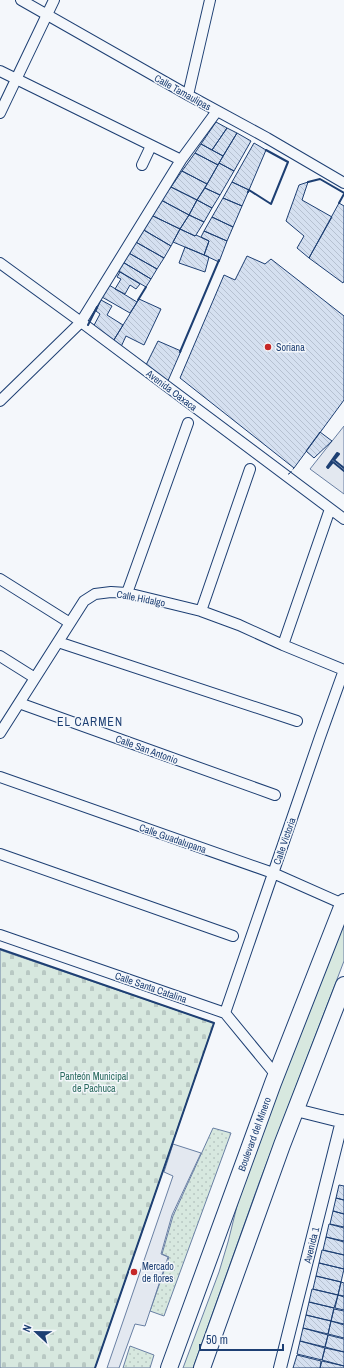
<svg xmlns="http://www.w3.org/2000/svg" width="344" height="1368" font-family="'Archivo Narrow',sans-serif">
<defs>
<pattern id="cemetery-stones" width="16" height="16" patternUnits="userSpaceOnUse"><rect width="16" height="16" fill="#d7e8df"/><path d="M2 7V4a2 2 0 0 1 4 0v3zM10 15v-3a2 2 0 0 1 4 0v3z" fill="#b8c8c3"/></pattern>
<pattern id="garden-dots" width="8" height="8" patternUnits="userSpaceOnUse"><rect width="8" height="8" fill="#d7e8df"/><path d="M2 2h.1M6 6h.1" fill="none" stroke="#b8c8c3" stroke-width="1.8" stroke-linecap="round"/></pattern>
<pattern id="building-back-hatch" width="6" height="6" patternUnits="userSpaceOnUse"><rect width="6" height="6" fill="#d5e0f0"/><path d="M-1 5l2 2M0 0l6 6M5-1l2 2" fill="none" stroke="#b6c1d1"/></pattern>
</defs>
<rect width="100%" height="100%" fill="#f4f7fb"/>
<path fill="#d7e8df" stroke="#687fa3" d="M344,923V961L259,1183L193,1368H183L219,1272L228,1242L238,1202L271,1108Z"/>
<path fill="url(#cemetery-stones)" stroke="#687fa3" d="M0,950L214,1023L95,1368H0Z"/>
<path fill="url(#garden-dots)" stroke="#687fa3" d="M213,1128L231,1133L164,1316L150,1311L169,1257L162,1254L173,1216Z
M130,1346L154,1355L150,1368H123Z"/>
<path fill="#e3e8f0" stroke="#687fa3" d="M344,426V494L310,469Z
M173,1144L201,1153L172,1215L161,1254L168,1257L145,1326L135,1324L119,1368H107L173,1176L164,1172Z"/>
<path fill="url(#building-back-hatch)" stroke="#1d3f73" d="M216,122L227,128L212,150L201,144Z
M227,128L237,133L223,156L212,150Z
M237,133L251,141L234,171L219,163Z
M254,143L266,150L249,190L232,182Z
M201,144L223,156L218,165L195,153Z
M195,153L218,165L207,184L182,171Z
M219,163L234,171L220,195L205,188Z
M182,171L207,184L197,200L171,187Z
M232,182L249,190L242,206L223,198Z
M308,182L302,200L332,217L309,258L297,248L304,236L286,221L299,185Z
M171,187L197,200L189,215L161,200Z
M205,188L220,195L212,208L197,200Z
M223,198L242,206L233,227L212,217Z
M161,200L189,215L180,229L151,215Z
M197,200L212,208L204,222L189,215Z
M339,203L344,206V281L343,283L309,258Z
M151,215L180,229L171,246L142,229Z
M189,215L204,222L196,235L195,236L180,229Z
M212,217L233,227L227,241L204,231Z
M142,229L171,246L164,258L134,241Z
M180,229L195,236L196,235L209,241L204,255L173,242Z
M204,231L227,241L219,262L204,255L209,241L201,237Z
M134,241L164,258L157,269L127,252Z
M185,247L209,257L205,272L179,263Z
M127,252L157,269L151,279L121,261Z
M247,256L265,264L271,259L344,316V400L294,468L180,378L224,275L235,280Z
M121,261L151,279L146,287L117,270Z
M120,272L140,284L136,289L130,285L125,294L115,289L121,279L117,277Z
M109,285L137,302L130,313L102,297Z
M139,299L161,309L144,345L126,336L120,349L112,343Z
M101,300L112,306L107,315L123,325L112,343L92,329L100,314L96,311Z
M158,341L181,351L167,383L145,367Z
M320,432L332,441L314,458L306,451Z
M339,1185L344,1186V1200L336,1198Z
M336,1198L344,1200V1214L333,1211Z
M333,1211L344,1214V1227L330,1224Z
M329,1224L344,1228V1241L326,1237Z
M326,1237L344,1242V1255L323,1250Z
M322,1250L344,1255V1269L319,1263Z
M319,1263L344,1269L341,1282L316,1276Z
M316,1276L341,1282L338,1295L313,1289Z
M341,1282L344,1283V1296L338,1295Z
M312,1289L338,1295L334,1308L309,1302Z
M338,1295L344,1297V1310L335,1308Z
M309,1302L334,1308L331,1321L306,1315Z
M334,1309L344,1311V1324L331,1321Z
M306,1315L331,1321L328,1334L303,1328Z
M331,1321L344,1325V1338L328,1334Z
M303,1328L328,1335L325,1347L300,1341Z
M328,1335L344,1339V1352L325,1347Z
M300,1341L325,1348L322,1360L297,1354Z
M325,1348L344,1352V1366L322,1360Z
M297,1355L321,1361L320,1368H293Z
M322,1361L344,1366V1368H320Z"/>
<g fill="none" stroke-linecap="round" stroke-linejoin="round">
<defs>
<path id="minor" d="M21,0L188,95L267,138L344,183
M0,71L181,160
M188,95L210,0
M0,113L54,0
M142,165L151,146
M0,263L81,322L344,519
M0,401L81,322L181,160L217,111
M0,579L70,623
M127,593L188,423
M201,611L250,469
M58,642L297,721
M283,645L330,509
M0,656L35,678
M19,703L275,795
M0,733L84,601L95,594L111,592L127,593L201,611L239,625L283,645L344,670
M0,777L273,873L343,904
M0,854L233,936
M0,935L225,1013L276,1075
M225,1013L320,737L344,670"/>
<path id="tertiary" d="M296,1110L344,1122
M280,1368L342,1121"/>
<path id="primary" d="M169,1368L273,1083L344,902
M202,1368L282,1145L344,985"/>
</defs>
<use href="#minor" stroke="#1d3f73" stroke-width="12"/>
<use href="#tertiary" stroke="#1d3f73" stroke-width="14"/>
<use href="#primary" stroke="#1d3f73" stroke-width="18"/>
<use href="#minor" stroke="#f4f7fb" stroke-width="10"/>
<use href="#tertiary" stroke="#f4f7fb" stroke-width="12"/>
<use href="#primary" stroke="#f4f7fb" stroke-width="16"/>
<path stroke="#1d3f73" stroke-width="1" stroke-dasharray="5 2" stroke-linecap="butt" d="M288,474H289L294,468"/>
<path stroke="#1d3f73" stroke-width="2" d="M308,182L320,179L344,193
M248,192L249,190L271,204L288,162L266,150
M339,203L344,194
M138,300L146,287
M88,325L97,307
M180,352L219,260
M344,468L334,460L339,454L337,453L327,467L328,468L333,462L344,471
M0,949L214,1023L95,1368"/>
</g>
<g fill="#c62828" stroke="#f4f7fb" stroke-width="1.5">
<circle cx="268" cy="347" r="4"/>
<circle cx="134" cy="1272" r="4"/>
</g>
<g text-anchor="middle" stroke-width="3" stroke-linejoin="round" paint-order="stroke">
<g font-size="10" fill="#1d3f73" stroke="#f4f7fb">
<text transform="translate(183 92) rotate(29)" y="4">Calle Tamaulipas</text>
<text transform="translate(172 390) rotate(37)" y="4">Avenida Oaxaca</text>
<text transform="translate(141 598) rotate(11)" y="4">Calle Hidalgo</text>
<text transform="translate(147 749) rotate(20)" y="4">Calle San Antonio</text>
<text transform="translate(173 838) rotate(19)" y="4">Calle Guadalupana</text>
<text transform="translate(284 841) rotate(-71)" y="4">Calle Victoria</text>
<text transform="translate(151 987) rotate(19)" y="4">Calle Santa Catalina</text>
<text transform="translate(254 1134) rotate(-70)" y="4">Boulevard del Minero</text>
<text transform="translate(311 1245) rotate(-76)" y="4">Avenida 1</text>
</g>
<g font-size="10" fill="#1d3f73" stroke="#f4f7fb" text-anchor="start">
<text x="276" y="351">Soriana</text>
<text x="142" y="1270">Mercado<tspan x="142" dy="12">de flores</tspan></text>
</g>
<g font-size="10" fill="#2c6c60" stroke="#f4f7fb">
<text x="94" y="1080">Panteón Municipal<tspan x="94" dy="12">de Pachuca</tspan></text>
</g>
<g font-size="12" letter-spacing="1" fill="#1d3f73" stroke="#f4f7fb">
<text x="90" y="726">EL CARMEN</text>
</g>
</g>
<g transform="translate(36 1332) rotate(292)" stroke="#f4f7fb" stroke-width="3" paint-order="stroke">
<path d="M0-3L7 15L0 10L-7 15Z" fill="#1d3f73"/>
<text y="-6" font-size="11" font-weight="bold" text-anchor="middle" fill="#1d3f73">N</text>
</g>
<path d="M200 1344v6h83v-6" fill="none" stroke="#1d3f73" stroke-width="2"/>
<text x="206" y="1344" font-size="12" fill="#1d3f73" stroke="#f4f7fb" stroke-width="3" paint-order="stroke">50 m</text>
</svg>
